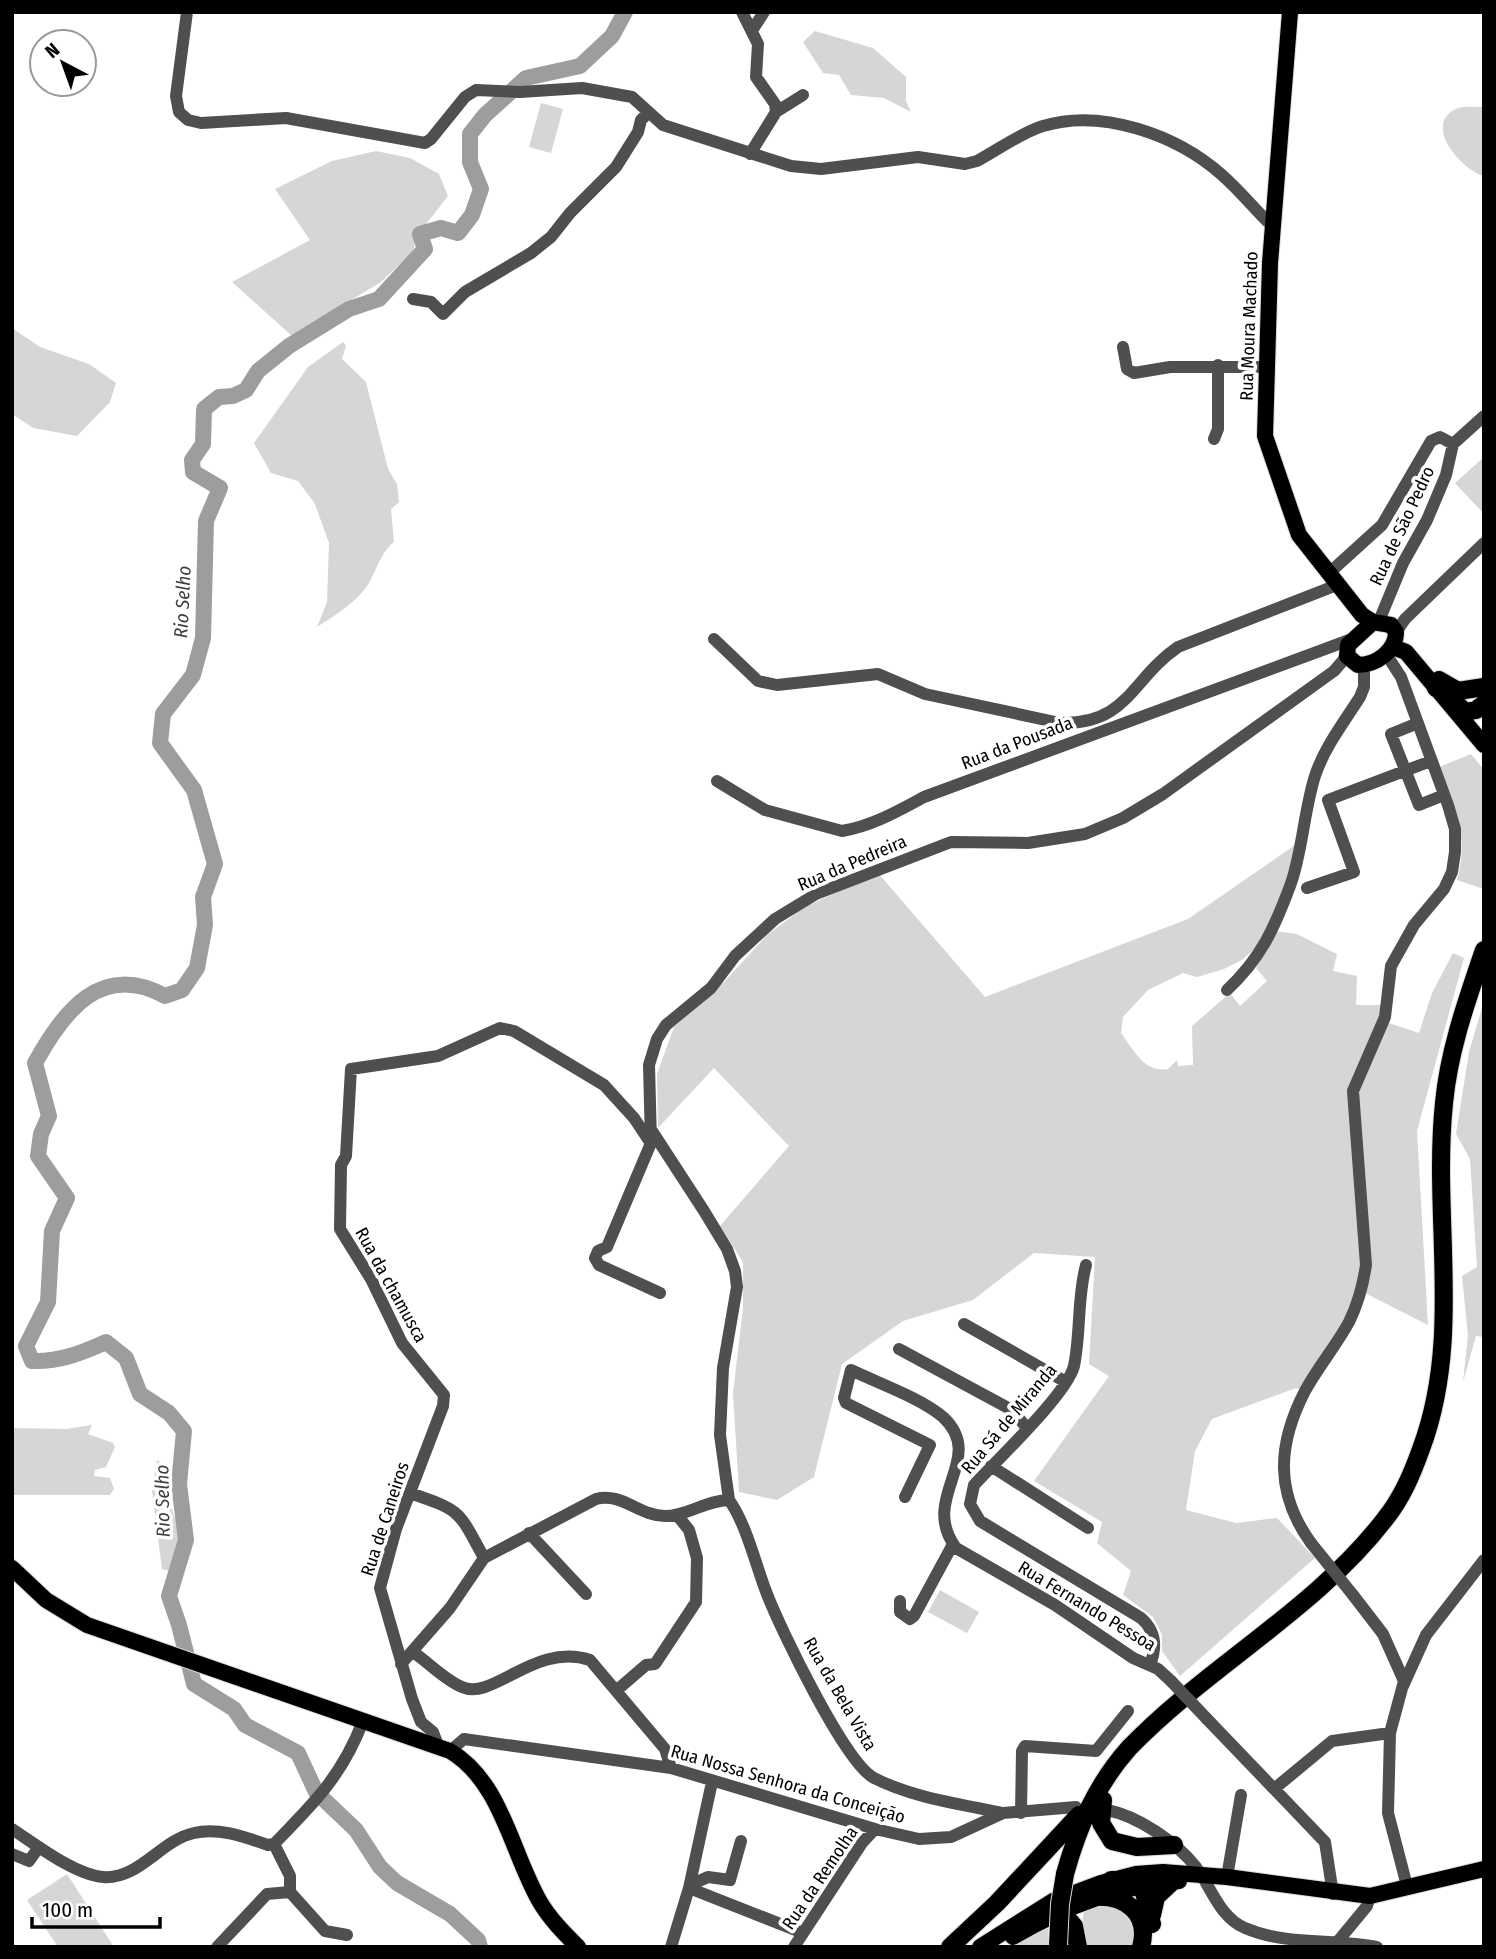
<svg xmlns="http://www.w3.org/2000/svg" width="1496" height="1959" font-family="'Fira Sans Condensed',sans-serif">
<rect width="100%" height="100%" fill="#fff"/>
<path fill="#d6d6d6" d="M815,31L873,48L906,77V101L911,112L884,98L851,95L839,75L823,73L803,42Z
M541,103L563,109L551,153L529,147Z
M1481,107L1484,108V176C1460,169 1421,123 1458,108C1464,106 1475,107 1481,107Z
M376,151L410,158L439,174L448,196L416,237L413,252L381,282L292,336L232,282L310,240L275,189L332,161Z
M12,328L40,347L89,364L116,383L110,402L77,436L33,428L12,414Z
M343,342L346,346L342,359L366,382L388,469L397,484L399,502L391,509L394,542C379,554 376,574 365,589C352,605 334,616 317,627L327,602L329,543L315,504L298,481L271,473L254,443L308,367Z
M1484,457V514L1455,483Z
M1471,754L1484,770V889L1457,880C1469,838 1456,806 1439,767Z
M1298,843L1266,939L1242,960L1224,969L1197,977L1183,973L1148,990L1123,1017L1121,1033C1134,1050 1144,1073 1168,1069L1177,1060L1178,1066L1193,1065L1192,1026L1230,993L1240,1006L1267,981L1256,968L1275,931L1297,934L1337,954L1333,971L1357,976L1356,1005H1385L1386,1022L1419,1033L1432,993L1453,953L1464,958L1417,1131L1428,1325L1361,1291L1305,1391L1296,1388L1212,1419L1195,1451L1186,1510L1236,1523L1277,1518L1315,1558L1180,1676L1162,1651V1635L1153,1617L1123,1595L1131,1571L1097,1543L1102,1522L1034,1481L1109,1376L1089,1364L1095,1257L1034,1253L973,1300L903,1321L842,1364L814,1477L777,1500L739,1492L733,1393L743,1308V1262L720,1226L789,1146L714,1068L658,1128L657,1074L674,1027L725,981L768,934L805,907L878,873L985,997L1188,919Z
M1484,1001V1337L1476,1336L1463,1382L1468,1335L1462,1276L1477,1267L1470,1159L1456,1134L1469,1052Z
M92,1425L88,1434L113,1443L115,1447L106,1467L95,1470L94,1476L110,1478L114,1489L110,1495H12V1428L66,1429Z
M157,1460L162,1463L169,1500L182,1540L180,1556L170,1571L162,1569L152,1491Z
M940,1590L979,1612L967,1633L928,1612Z
M67,1874L114,1947H58L27,1900Z
M1101,1901L1132,1915L1136,1947H1085L1082,1923L1085,1905Z
M1048,1923L1049,1947H1007Z"/>
<g fill="none" stroke-linecap="round" stroke-linejoin="round">
<path stroke="#9d9d9d" stroke-width="16" d="M480,1947L478,1940L450,1914L397,1883L380,1867L356,1830L316,1792L298,1753L245,1725L234,1709L194,1684L179,1625L169,1596L186,1540L179,1484L184,1431L169,1413L140,1394L126,1358L106,1342C82,1353 59,1362 32,1361L26,1346L48,1302L52,1231L67,1198L38,1156L41,1134L49,1116L35,1063C63,1012 101,961 165,996L182,990L197,968L205,925L203,897L215,864L194,790L160,743L163,714L193,675L203,638L206,521L220,488L193,472L192,460L203,444L204,409L219,397L233,396L246,390L258,371L289,346L349,309L379,299L425,249L420,234L441,228L458,233L472,215L481,189L470,162V134L485,115L526,78L580,66L612,36L625,12"/>
<defs>
<path id="major" d="M1290,12L1270,263L1265,436L1299,535L1362,615L1373,622
M1373,622L1391,625L1396,632C1396,651 1376,665 1358,665L1347,656L1348,645Z
M1393,647L1406,652L1484,745
M12,1568L46,1600L87,1625L450,1751C502,1782 511,1852 540,1902C550,1919 564,1933 578,1947
M1013,1937C1065,1906 1118,1886 1179,1881
M980,1947L1053,1901L1101,1883L1136,1874L1163,1872L1227,1877L1370,1896L1484,1869"/>
<path id="highway" d="M1439,680L1458,691L1484,687
M1436,688L1441,689L1465,712L1476,710L1484,704
M1103,1800L1101,1823L1112,1841L1137,1847L1174,1845
M1065,1874C1078,1827 1096,1785 1129,1748C1208,1666 1315,1610 1385,1519C1402,1498 1412,1474 1421,1449C1463,1337 1432,1219 1444,1103C1449,1050 1467,1000 1484,950
M1111,1880H1134L1142,1885L1152,1924
M1094,1897C1126,1895 1150,1914 1141,1947
M1152,1915L1156,1897L1172,1882
M1068,1919L1074,1926L1078,1947
M950,1947L997,1903L1079,1815"/>
</defs>
<use href="#major" stroke="#dbdbdb" stroke-width="18"/>
<use href="#highway" stroke="#dbdbdb" stroke-width="20"/>
<path stroke="#4f4f4f" stroke-width="12" d="M187,12L176,96L179,112L188,120L201,123L286,118L425,143L431,139L465,97L476,90L520,92L582,88L632,97L663,125L791,166L821,169L918,157L965,164L977,161C998,150 1020,133 1043,126C1102,108 1177,135 1222,175C1238,189 1252,206 1267,221L1274,223
M742,12L758,44L756,77L775,104L776,112L750,154
M753,29L764,12
M776,112L803,95
M413,299L431,302L443,314L465,292L531,253L551,237L570,213L616,167L638,132L641,120L648,113
M1123,347L1127,369L1134,373L1170,367H1268
M1214,439L1218,429V365
M1328,574L1382,525L1431,441L1440,437L1453,444
M1379,621L1403,563L1427,520L1446,475L1453,444L1484,416
M1396,632L1405,619L1484,543
M714,639L758,681L777,685L878,674L925,694L1060,723C1128,725 1131,679 1178,647L1337,585
M1418,723L1391,734L1419,805L1444,795
M717,781L765,810L842,831C872,826 898,811 924,797L1352,639
M1307,888L1354,872L1328,800L1431,761
M1227,990C1261,958 1274,929 1290,886C1302,855 1304,810 1315,776C1324,748 1344,722 1360,697L1364,687V666
M652,1131L704,1211L727,1249L735,1271L737,1287L723,1368L720,1435L729,1500
M1086,1265C1077,1298 1081,1332 1074,1366C1067,1394 996,1461 974,1485L970,1504L980,1521L1141,1618C1156,1631 1157,1647 1150,1665
M660,1293L599,1265L595,1258L598,1251L607,1247L651,1143L649,1065L657,1039L666,1025L711,988L735,956L775,919L816,894L951,842L1028,843L1085,834L1123,818L1163,794L1334,671L1347,656
M964,1324L1066,1382
M899,1349L1012,1410L1026,1427
M991,1466L1088,1528
M410,1493C462,1511 458,1510 484,1558
M905,1497L930,1445L846,1403L844,1398L851,1370C878,1383 921,1398 943,1417C988,1459 918,1497 956,1548L1055,1605L1133,1658L1158,1669L1171,1681
M729,1500C746,1523 756,1566 767,1594C780,1628 845,1763 874,1778C913,1798 961,1804 1003,1813
M529,1533L586,1594
M1311,1543C1275,1493 1277,1445 1305,1391C1318,1367 1336,1346 1349,1322C1358,1304 1363,1285 1366,1265L1353,1091L1385,1017L1391,966L1414,925L1444,889L1452,872L1455,852V829L1448,805L1401,677L1386,654
M1353,1595L1383,1634L1404,1681L1390,1733L1388,1813L1407,1886
M900,1601V1612L910,1619L914,1616L953,1544
M413,1652C428,1662 445,1680 462,1687C493,1701 535,1642 590,1660L665,1749L671,1768
M401,1664L450,1608L484,1558L596,1499C622,1492 639,1516 665,1516C687,1516 707,1500 729,1500
M1403,1686L1426,1635L1484,1560
M617,1690L646,1665L655,1664L696,1602L697,1558L689,1530L677,1515
M1207,1719L1325,1842L1333,1894
M434,1746L436,1740L433,1732L421,1722L412,1699L380,1588L396,1529L443,1406L444,1395L402,1343L371,1279L340,1229L341,1165L346,1156L351,1069L438,1056L500,1028L514,1031L604,1085L634,1118L650,1142
M450,1751L464,1739L671,1768L875,1829L919,1839L951,1837L1003,1813L1076,1807
M1274,1789L1332,1741L1390,1733
M1107,1810C1138,1816 1176,1842 1196,1867C1211,1887 1220,1918 1245,1928C1287,1946 1334,1938 1377,1947
M1021,1813L1022,1751L1025,1746L1096,1751L1128,1711
M12,1829C35,1844 75,1875 103,1877C139,1880 161,1840 194,1833C218,1827 245,1837 268,1845L274,1844C314,1803 342,1776 363,1721
M12,1854L29,1861L39,1847
M1227,1877L1241,1795
M690,1885L708,1877L730,1880L741,1841
M689,1888L803,1933
M290,1892L325,1931L347,1935
M1334,1946L1367,1906L1370,1896
M217,1947L267,1894L290,1892V1876L274,1844
M671,1947L689,1888L712,1782
M794,1947L862,1843L875,1829"/>
<use href="#major" stroke="#000" stroke-width="16"/>
<use href="#highway" stroke="#000" stroke-width="18"/>
<defs>
<path id="highway-bridge" d="M1058,1945L1060,1904L1065,1874"/>
</defs>
<use href="#highway-bridge" stroke="#dbdbdb" stroke-width="20" stroke-linecap="butt"/>
<path stroke="#4f4f4f" stroke-width="12" d="M1311,1543L1353,1595
M1171,1681L1207,1719"/>
<use href="#highway-bridge" stroke="#000" stroke-width="18"/>
</g>
<g text-anchor="middle" stroke-width="7" stroke-linejoin="round" paint-order="stroke">
<g font-size="18" fill="#000" stroke="#fff">
<text transform="translate(1249 326) rotate(-88)" y="6">Rua Moura Machado</text>
<text transform="translate(1402 526) rotate(-65)" y="6">Rua de São Pedro</text>
<text transform="translate(1017 743) rotate(-21)" y="6">Rua da Pousada</text>
<text transform="translate(852 863) rotate(-23)" y="6">Rua da Pedreira</text>
<text transform="translate(391 1285) rotate(61)" y="6">Rua da chamusca</text>
<text transform="translate(1009 1419) rotate(-50)" y="6">Rua Sá de Miranda</text>
<text transform="translate(385 1519) rotate(-72)" y="6">Rua de Caneiros</text>
<text transform="translate(1087 1606) rotate(31)" y="6">Rua Fernando Pessoa</text>
<text transform="translate(840 1694) rotate(60)" y="6">Rua da Bela Vista</text>
<text transform="translate(788 1784) rotate(16)" y="6">Rua Nossa Senhora da Conceição</text>
<text transform="translate(820 1878) rotate(-56)" y="6">Rua da Remolha</text>
</g>
<g font-size="19" font-style="italic" fill="#3e3e3e" stroke="#fff">
<text transform="translate(182 602) rotate(-87)" y="7">Rio Selho</text>
<text transform="translate(162 1501) rotate(-91)" y="7">Rio Selho</text>
</g>
</g>
<rect width="1496" height="1959" fill="none" stroke="#000000" stroke-width="28"/>
<g transform="translate(63 63) rotate(319)"><circle r="33" fill="#ffffff" stroke="#999999" stroke-width="2"/>
<path d="M0-5L12 26L0 18L-12 26Z" fill="#000000"/>
<text y="-10" font-size="19" font-weight="bold" text-anchor="middle" fill="#000000">N</text>
</g>
<path d="M32 1917v10h128v-10" fill="none" stroke="#000000" stroke-width="3.5"/>
<text x="42" y="1917" font-size="21" fill="#000000" stroke="#ffffff" stroke-width="5" paint-order="stroke">100 m</text>
</svg>
